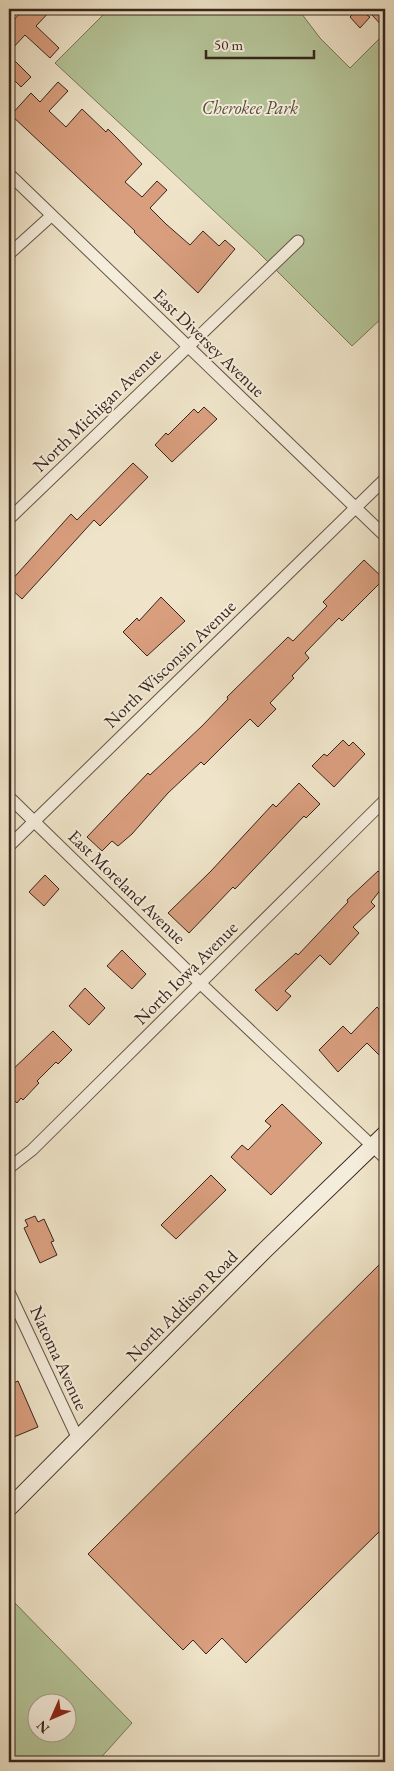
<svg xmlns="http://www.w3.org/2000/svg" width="394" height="1771" font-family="'EB Garamond',serif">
<rect width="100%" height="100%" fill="#efe4c9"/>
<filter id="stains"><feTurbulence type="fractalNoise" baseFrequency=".004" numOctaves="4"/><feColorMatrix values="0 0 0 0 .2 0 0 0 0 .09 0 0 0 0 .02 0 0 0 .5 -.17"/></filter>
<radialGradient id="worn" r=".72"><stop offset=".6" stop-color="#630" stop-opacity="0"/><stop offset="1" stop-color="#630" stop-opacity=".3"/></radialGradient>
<path fill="#b5c599" stroke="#76755a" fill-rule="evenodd" d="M109,9H298L320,38L350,68L385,33V315L352,346L257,251L55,63Z
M9,1597L132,1723L97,1762H9ZM38,1704H68V1734H38Z"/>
<path fill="#d99e7e" stroke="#37251c" d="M24,9H52L36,26L59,48L50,58L25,35L9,52V25Z
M358,9L370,17L360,28L350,17Z
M378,9H385V29L372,15Z
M9,55L31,77L21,87L9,75Z
M58,82L68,91L49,111L66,127L82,109L106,132L108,129L118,139L142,164L125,182L142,197L157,181L167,190L150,208L166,224L190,245L203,231L219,246L225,240L235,249L198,293L134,232L135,231L11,115L31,93L40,102Z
M204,407L217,419L172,462L155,445L166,433L168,435L194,409L198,413Z
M133,463L148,477L100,526L94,520L22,599L9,587V583L71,514L77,520Z
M364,560L384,579L342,621L339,618L305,653L309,658L292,676L294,678L270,703L276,709L258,727L250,719L204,765L201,762L168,793L132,834L118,846L112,841L102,851L87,837L148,773L150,775L202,726L228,699L227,697L288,637L293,641L327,606L323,602Z
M161,597L185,621L147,656L123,632L137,618L139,621Z
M343,740L349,746L353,742L365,754L334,787L312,766L324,754L327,756Z
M299,783L320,804L306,818L304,816L235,889L233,887L189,933L168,913L211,871L273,804L276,807Z
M378,871L385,878V884L371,902L375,906L353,927L359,933L330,965L320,955L285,991L291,996L277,1011L255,990L296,953L298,955L348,902L347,900Z
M45,875L59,889L44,906L29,892Z
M122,950L146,974L132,989L107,966Z
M85,988L105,1008L89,1025L69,1006Z
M377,1007L385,1015V1061L367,1043L338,1072L319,1050L343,1026L351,1034Z
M53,1031L72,1050L58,1064L56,1062L37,1081L39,1083L23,1100L21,1098L17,1103L9,1095V1073Z
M282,1104L322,1143L271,1195L231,1157L242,1145L248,1150L271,1126L265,1121Z
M211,1175L226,1190L176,1239L161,1225Z
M35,1216L38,1222L44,1219L54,1241L51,1242L57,1255L40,1263L24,1228L28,1226L25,1220Z
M385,1259V1526L246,1663L222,1638L206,1654L193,1640L183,1650L88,1554Z
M18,1381L38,1427L9,1439V1385Z"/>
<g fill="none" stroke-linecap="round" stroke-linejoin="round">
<defs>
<path id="street" d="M9,174L385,536
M9,254L51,216
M9,519L298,241
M9,797L200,983L385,1158
M9,846L385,479
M9,1168L32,1150L385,800
M9,1292L78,1439"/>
<path id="secondary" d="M9,1508L264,1251L385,1134"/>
</defs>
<use href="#street" stroke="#655547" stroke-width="13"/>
<use href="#secondary" stroke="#37251c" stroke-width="18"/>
<use href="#street" stroke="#f5eddc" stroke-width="11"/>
<use href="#secondary" stroke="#f5eddc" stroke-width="16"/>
</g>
<g text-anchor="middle" stroke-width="4" stroke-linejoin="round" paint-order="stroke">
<g font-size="18" font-style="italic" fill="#564d3b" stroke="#f5eddc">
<text x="250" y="114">Cherokee Park</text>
</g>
<g font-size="18" fill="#37251c" stroke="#f5eddc">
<text transform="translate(209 343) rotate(44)" y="6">East Diversey Avenue</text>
<text transform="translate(97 410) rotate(-44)" y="6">North Michigan Avenue</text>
<text transform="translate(170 664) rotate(-44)" y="6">North Wisconsin Avenue</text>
<text transform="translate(127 887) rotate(44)" y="6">East Moreland Avenue</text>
<text transform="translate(186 973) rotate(-45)" y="6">North Iowa Avenue</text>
<text transform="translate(182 1306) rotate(-45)" y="6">North Addison Road</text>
<text transform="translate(59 1358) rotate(65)" y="6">Natoma Avenue</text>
</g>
</g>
<rect width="394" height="1771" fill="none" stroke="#efe4c9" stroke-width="30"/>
<rect x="10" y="10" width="374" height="1751" fill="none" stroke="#37251c" stroke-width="2.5"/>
<rect x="15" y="15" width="364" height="1741" fill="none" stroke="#37251c"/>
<g transform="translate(52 1718) rotate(225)"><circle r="24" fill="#f5eddc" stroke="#a99d8f"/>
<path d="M0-4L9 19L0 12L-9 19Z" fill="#8f2418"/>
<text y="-8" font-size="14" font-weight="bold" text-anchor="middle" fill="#37251c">N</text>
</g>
<path d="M206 50v8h108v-8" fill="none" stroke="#37251c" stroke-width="2.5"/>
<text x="214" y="50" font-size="15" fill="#37251c" stroke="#f5eddc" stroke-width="4" paint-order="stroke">50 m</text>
<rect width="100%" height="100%" filter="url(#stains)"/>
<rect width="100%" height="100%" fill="url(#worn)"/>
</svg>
